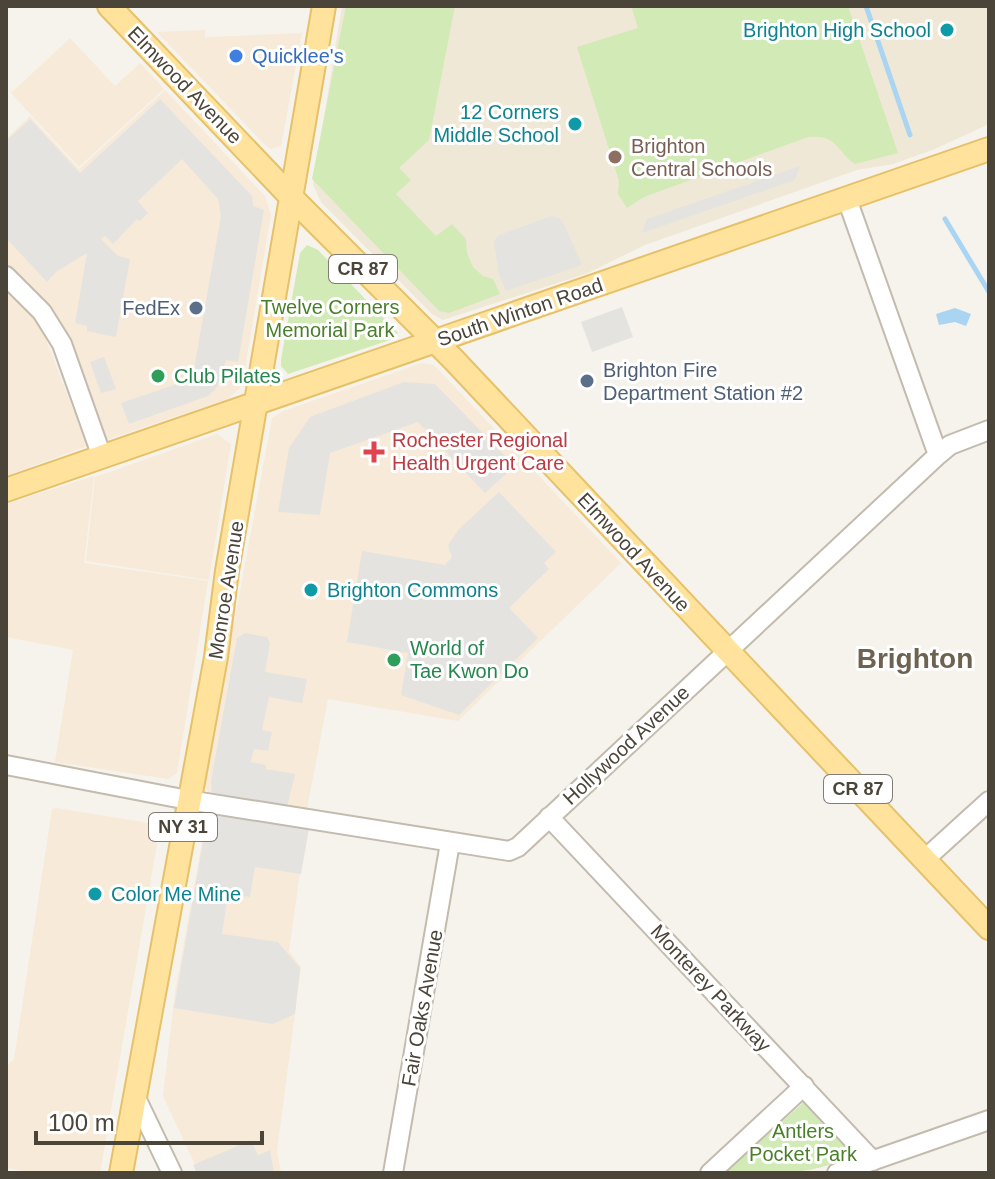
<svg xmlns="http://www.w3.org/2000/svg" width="995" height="1179" font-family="Arial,sans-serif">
<rect width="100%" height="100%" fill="#f6f3ec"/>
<path fill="#f7ead8" d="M205,30V37L302,33L281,146L271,149L267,147L157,32Z
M70,38L115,86L140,63L164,89L79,167L11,93Z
M165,90L265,196L271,215L242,386L228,399L106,440L50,309L6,264V139L30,116L79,169Z
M6,287L39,321L87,446L6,476Z
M422,363L434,365L621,563L458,721L328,699L306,814L211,796L204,786L272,418L283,411Z
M217,434L231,444L209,580L86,561L95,477Z
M94,476L84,563L208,581L177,773L168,779L55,762L73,650L6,637V504Z
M56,808L149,823L155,830L157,844L100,1173H36L6,1168V1067L14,1059L52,809Z
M207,815L306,830L289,951L301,967L277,1151L281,1173H199L163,1096L175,992Z"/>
<path fill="#efe8d6" d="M342,6H989V124L935,149L893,164L857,170L645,245L588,273L443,320L432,314L321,202L313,185Z"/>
<path fill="#d2eab5" d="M346,6H455L429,140L399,168L411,180L396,194L436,236L452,224L466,239L467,253L473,267L483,276L493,279L500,294L449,313L439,311L312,179Z
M631,6H848L898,153L855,164C835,150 838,134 808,137L644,197L627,208L618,194L619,181L577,47L638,28Z
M307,245L318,250L398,333L390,340L288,374L281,366V360L300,253Z
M803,1103H807L845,1144C853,1179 746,1173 723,1173Z"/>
<path fill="#e5e3e0" d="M160,99L252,196L253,206L264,210L238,362L226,360L217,387L208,396L129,424L121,403L180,383L194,369L221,216L218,199L182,159L138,201L148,213L140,221L137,219L113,244L105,236L101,239L118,256L130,259L116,337L87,331V326L75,323L87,253L56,272L47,282L6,238V141L30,119L80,173Z
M800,166L795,180L642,233L647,219Z
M552,216L560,219L565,226L582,265L506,291L498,272L494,241L499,235Z
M622,307L633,337L592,352L581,322Z
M104,357L116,389L101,393L90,362Z
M404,382L435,384L515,466L485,493L418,422L330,453L320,515L278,512L289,448L310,417Z
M499,492L556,552L544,563L549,569L509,608L538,638L459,715L401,695L408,653L347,642L362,551L445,565L452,557L448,545L459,529Z
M245,633L267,637L270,643L265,672L307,679L302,703L269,697L262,730L272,732L268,751L254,749L251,762L266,765V769L295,774L287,807L212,794L211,781L237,638Z
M208,813L309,829L301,874L255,867L250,897L228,894L222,934L278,942L300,968L295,1014L273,1024L174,1008Z
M251,1140L258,1155L270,1150L274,1173H197L193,1165Z"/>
<path fill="#a9d4f2" d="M955,308L971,314L966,326L955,322L939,325L936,314Z"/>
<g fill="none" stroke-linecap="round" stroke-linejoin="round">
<path stroke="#a9d4f2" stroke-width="5" d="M866,6L910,135
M945,219L989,292"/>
<defs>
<path id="minor" d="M847,199L938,455
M6,276L42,312L62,344L102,457
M6,765L188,800L509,851L518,847L938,455L950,445L989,430
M549,817L873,1161
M924,860L989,801
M136,1098L172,1173
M393,1173L450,843
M710,1173L804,1086
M837,1173L989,1120"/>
<path id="major" d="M109,6L291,197L453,359L989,928
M6,490L989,149
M121,1173L216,657L227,571L324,6"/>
</defs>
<use href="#minor" stroke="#c2bbae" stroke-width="22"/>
<use href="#major" stroke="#e6c16a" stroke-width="26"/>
<use href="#minor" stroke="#fff" stroke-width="18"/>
<use href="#major" stroke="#ffe39c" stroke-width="22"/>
</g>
<g fill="#0f9aa8" stroke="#fff" stroke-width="3">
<circle cx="947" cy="30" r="8"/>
<circle cx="575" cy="124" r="8"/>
<circle cx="311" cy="590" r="8"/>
<circle cx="95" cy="894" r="8"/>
</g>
<circle fill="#3f7fe0" stroke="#fff" stroke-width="3" cx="236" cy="56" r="8"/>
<circle fill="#8d6e63" stroke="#fff" stroke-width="3" cx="615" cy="157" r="8"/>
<g fill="#5c6f8a" stroke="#fff" stroke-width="3">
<circle cx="196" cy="308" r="8"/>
<circle cx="587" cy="381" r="8"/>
</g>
<g fill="#2e9e5b" stroke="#fff" stroke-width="3">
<circle cx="158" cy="376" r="8"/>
<circle cx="394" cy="660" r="8"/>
</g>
<path fill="#e0444e" stroke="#fff" stroke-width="3" d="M370 440h8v8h8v8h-8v8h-8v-8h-8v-8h8z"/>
<g text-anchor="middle" stroke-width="6" stroke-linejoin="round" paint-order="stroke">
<g fill="#fff" stroke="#817c74" stroke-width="2">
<rect x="329" y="255" width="68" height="28" rx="6"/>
<rect x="824" y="775" width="68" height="28" rx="6"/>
<rect x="149" y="813" width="68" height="28" rx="6"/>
</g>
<g font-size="18" font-weight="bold" fill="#4b4439">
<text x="363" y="275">CR 87</text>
<text x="858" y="795">CR 87</text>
<text x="183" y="833">NY 31</text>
</g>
<g font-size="20" fill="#0d838f" stroke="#fff" text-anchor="end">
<text x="931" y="37">Brighton High School</text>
<text x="559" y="119">12 Corners<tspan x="559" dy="23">Middle School</tspan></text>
<text x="327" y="597" text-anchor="start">Brighton Commons</text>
<text x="111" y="901" text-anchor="start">Color Me Mine</text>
</g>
<g font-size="20" fill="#366cbe" stroke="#fff" text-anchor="start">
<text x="252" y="63">Quicklee's</text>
</g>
<g font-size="20" fill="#4b4439" stroke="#fff">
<text transform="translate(185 85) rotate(46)" y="7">Elmwood Avenue</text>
<text transform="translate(520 312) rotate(-19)" y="7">South Winton Road</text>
<text transform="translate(634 552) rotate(47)" y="7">Elmwood Avenue</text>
<text transform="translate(226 590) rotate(-81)" y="7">Monroe Avenue</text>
<text transform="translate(626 745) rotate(-43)" y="7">Hollywood Avenue</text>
<text transform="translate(711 988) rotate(47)" y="7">Monterey Parkway</text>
<text transform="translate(422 1008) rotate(-80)" y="7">Fair Oaks Avenue</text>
</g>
<g font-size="20" fill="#785e54" stroke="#fff" text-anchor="start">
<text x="631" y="153">Brighton<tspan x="631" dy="23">Central Schools</tspan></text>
</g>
<g font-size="20" fill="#4a7f2a" stroke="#fff">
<text x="330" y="314">Twelve Corners<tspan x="330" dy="23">Memorial Park</tspan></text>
<text x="803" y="1138">Antlers<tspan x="803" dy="23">Pocket Park</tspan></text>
</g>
<g font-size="20" fill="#4e5e75" stroke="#fff" text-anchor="end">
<text x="180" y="315">FedEx</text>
<text x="603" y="377" text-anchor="start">Brighton Fire<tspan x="603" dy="23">Department Station #2</tspan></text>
</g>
<g font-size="20" fill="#27864d" stroke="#fff" text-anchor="start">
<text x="174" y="383">Club Pilates</text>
<text x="410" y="655">World of<tspan x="410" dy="23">Tae Kwon Do</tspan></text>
</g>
<g font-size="20" fill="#be3a42" stroke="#fff" text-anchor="start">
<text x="392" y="447">Rochester Regional<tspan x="392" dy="23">Health Urgent Care</tspan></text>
</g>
<g font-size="28" font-weight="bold" fill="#6e6250" stroke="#fff">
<text x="915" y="668">Brighton</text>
</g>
</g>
<rect width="995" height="1179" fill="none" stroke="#4b4439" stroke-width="16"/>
<path d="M36 1131v12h226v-12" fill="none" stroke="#4b4439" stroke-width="4"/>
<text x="48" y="1131" font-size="24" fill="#4b4439" stroke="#ffffff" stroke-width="6" paint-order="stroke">100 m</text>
</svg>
